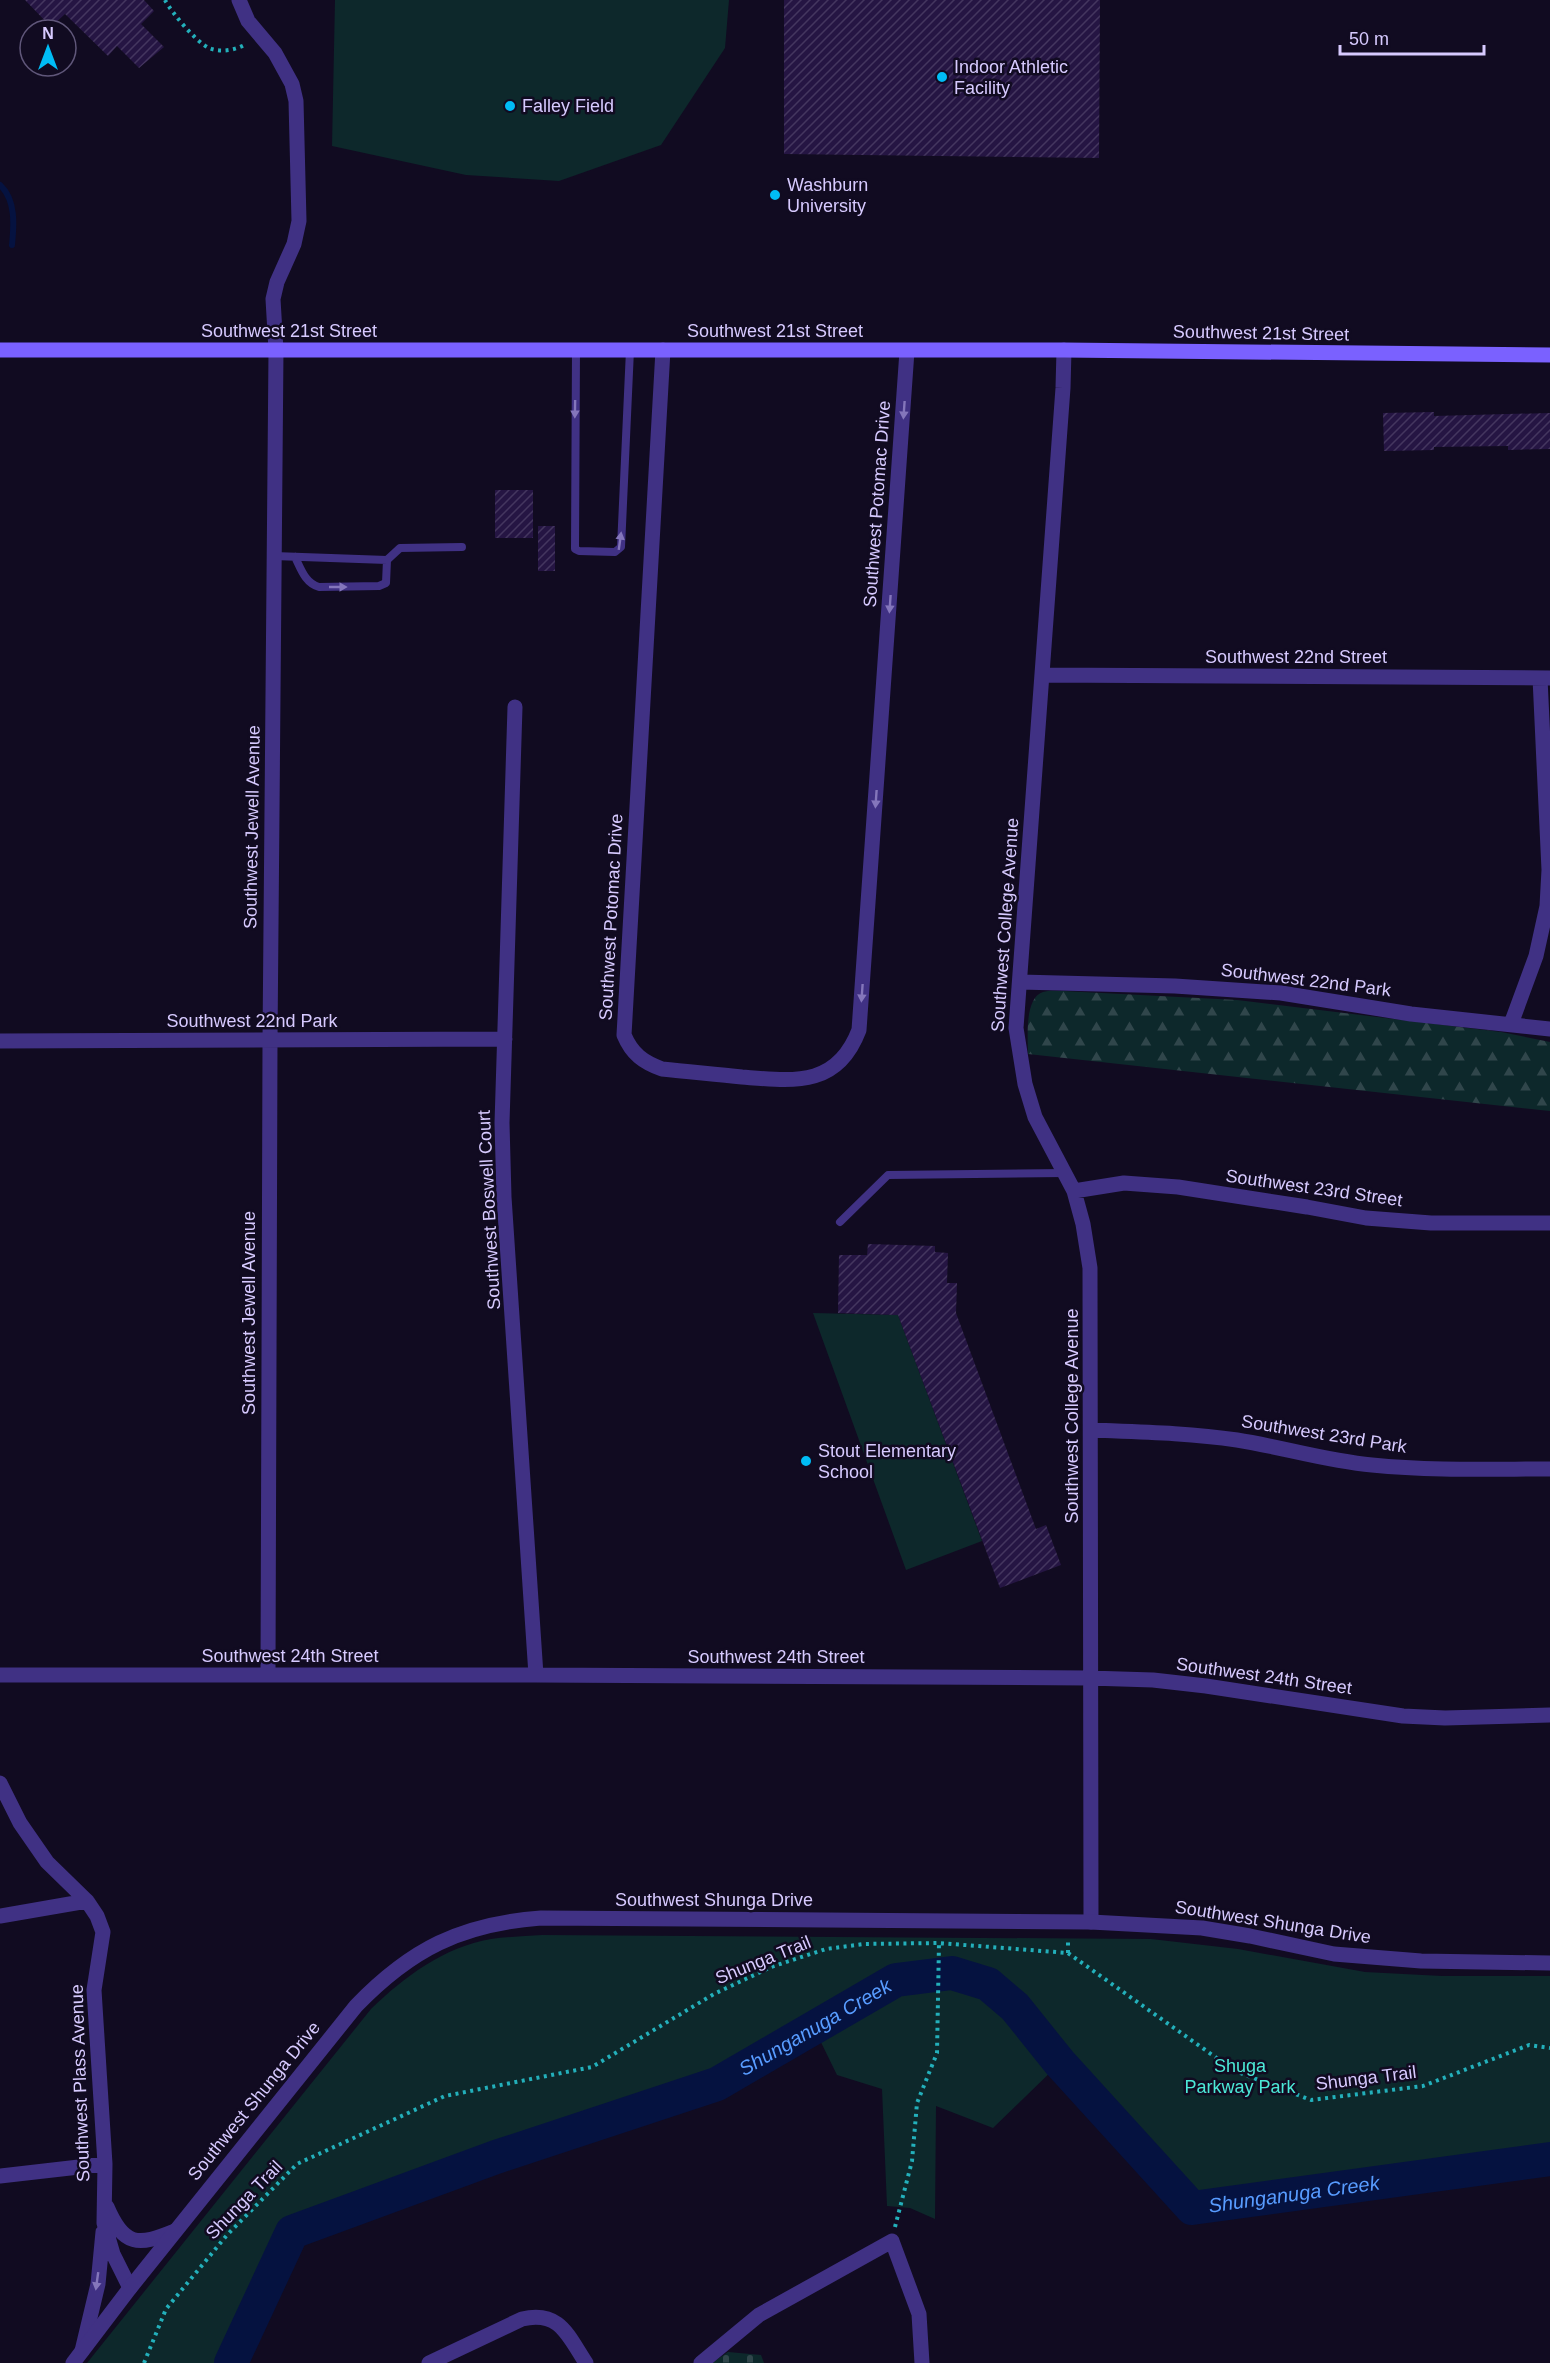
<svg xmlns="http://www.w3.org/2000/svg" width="1550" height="2363" font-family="Arial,sans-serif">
<defs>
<pattern id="forest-firs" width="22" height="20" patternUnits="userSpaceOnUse" patternTransform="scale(1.5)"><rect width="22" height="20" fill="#0d282b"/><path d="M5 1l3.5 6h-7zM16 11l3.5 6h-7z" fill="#30464b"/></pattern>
<pattern id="cemetery-stones" width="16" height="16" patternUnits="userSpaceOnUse" patternTransform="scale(1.5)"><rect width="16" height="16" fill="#0d282b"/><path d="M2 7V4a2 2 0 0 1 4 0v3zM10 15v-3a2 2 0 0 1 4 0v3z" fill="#30464b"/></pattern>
<pattern id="building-hatch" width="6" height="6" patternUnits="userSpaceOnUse" patternTransform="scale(1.5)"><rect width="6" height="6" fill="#251543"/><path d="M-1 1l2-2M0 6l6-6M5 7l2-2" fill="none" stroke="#44365f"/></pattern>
</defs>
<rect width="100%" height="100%" fill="#110b21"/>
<path fill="#0d282b" d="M335,0H729L725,48L661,145L559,181L466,175L332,146Z
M813,1313L898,1315L982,1541L906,1570Z
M542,1935L1151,1939L1238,1949L1365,1972L1442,1976H1550V2159L1192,2208L1060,2063L993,2128L936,2106L935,2219L910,2208L887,2206L882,2089L837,2075L814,2028L717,2084L496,2157L292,2232L231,2363H87L371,2009C404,1977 444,1947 491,1939C507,1937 525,1936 542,1935Z"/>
<path fill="url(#forest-firs)" d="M1063,991L1237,1000L1501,1032L1550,1042V1111L1028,1054C1028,1038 1024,998 1043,992C1049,990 1057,991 1063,991Z"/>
<path fill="url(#cemetery-stones)" d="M728,2352L761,2355L764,2363H712Z"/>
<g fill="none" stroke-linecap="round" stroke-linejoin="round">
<path stroke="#051240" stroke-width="6" d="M0,185C16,200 14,225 12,245"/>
<path stroke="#051240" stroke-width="34" id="s1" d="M231,2363L292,2232L496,2157L717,2084L896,1980L952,1973L988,1984L1015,2007L1060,2063L1192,2208L1550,2159"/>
</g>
<path fill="url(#building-hatch)" d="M25,0H144L154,11L141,24L164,47L139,68L117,46L108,56L65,14L51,27Z
M784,0H1100L1099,158L784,154Z
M1434,412V416L1550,413V449L1508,450V446L1434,447V450L1384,451L1383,413Z
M495,490H533V538H495Z
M538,526H555V571H538Z
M868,1244L935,1246V1252L948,1253L947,1283H957L956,1313L1036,1529L1046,1525L1061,1565L1000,1588L898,1315L838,1313L839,1255H867Z"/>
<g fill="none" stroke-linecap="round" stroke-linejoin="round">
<path stroke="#23b0bb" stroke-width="4" stroke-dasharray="3 4.5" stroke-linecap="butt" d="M165,0C172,13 196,42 209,48C221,53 236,50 246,44
M1068,1953V1939
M895,2227L912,2161L917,2103L937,2053L939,1943
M144,2363L166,2309L227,2235L297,2164L445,2096L592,2067L714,1994L771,1967L826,1949L864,1944L939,1943L1068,1953L1235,2071L1311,2100L1423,2086L1529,2045L1550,2048"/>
<path stroke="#403184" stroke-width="8" d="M576,350L575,549L579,551L615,552L621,547L630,350
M274,556L387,560
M295,557C301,569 305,583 319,587L379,586L386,583L387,560L400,548L462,547
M840,1222L888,1175L1065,1173"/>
<path stroke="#403184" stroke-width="15" d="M239,0L248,21L275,53L292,84L296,101L299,221L294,244L277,282L273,299L276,350L270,1041L268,1675
M663,350L624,1035C632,1054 643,1062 662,1069C689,1072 715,1074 742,1077C793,1081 837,1088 859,1030L907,351
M1064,350L1063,388L1016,1028L1025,1084L1035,1117L1074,1191L1083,1224L1090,1268L1091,1922
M1042,675L1550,678
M515,707L502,1123L504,1197L536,1675
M1020,982L1175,986L1281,993L1411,1014L1550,1029
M1511,1024L1536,956L1547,906L1549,870L1540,678
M0,1041L505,1039
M1074,1191L1124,1183L1178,1187L1307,1207L1366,1218L1431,1223H1550
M1091,1430C1140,1432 1189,1433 1237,1440C1282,1447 1326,1461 1372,1465C1431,1471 1491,1469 1550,1469
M0,1675H536L1089,1678L1153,1680L1206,1686L1403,1716L1445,1718L1550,1715
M0,1783L20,1823L47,1862L87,1901L97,1916L103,1932L94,1990L105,2164L104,2223L113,2254L130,2288
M0,1916L87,1901
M0,2176L105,2164
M107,2207C124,2247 138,2246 175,2231
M82,2351L98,2284L103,2232
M429,2363L522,2319C560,2310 568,2336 586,2363
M701,2363L759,2315L892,2241L919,2314L922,2363"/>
<path stroke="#403184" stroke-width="15" d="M73,2363L130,2288L356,2006C411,1949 461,1924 541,1918L1091,1922L1202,1928L1250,1936L1334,1954L1421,1961L1550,1963"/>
<path stroke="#7a61ff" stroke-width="15" d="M0,350H1064L1550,355"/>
</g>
<defs><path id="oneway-solid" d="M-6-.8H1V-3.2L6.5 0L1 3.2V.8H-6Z" transform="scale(1.5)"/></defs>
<g fill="#8476bb">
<use href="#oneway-solid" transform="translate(575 409) rotate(91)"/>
<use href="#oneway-solid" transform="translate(904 410) rotate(94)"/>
<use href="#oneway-solid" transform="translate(620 541) rotate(-82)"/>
<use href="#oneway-solid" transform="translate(338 587)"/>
<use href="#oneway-solid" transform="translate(890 604) rotate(94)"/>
<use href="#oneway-solid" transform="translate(876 799) rotate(94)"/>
<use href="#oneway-solid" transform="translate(862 993) rotate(94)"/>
<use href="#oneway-solid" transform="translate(97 2281) rotate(98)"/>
</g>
<g fill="#00bcf5" stroke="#110b21" stroke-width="2">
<circle cx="942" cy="77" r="6"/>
<circle cx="510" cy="106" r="6"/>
<circle cx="775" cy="195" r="6"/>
<circle cx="806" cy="1461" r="6"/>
</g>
<g text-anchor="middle" stroke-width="5" stroke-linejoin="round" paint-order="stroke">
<g font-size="18" fill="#d7caff" stroke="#110b21" text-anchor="start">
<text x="954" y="73">Indoor Athletic<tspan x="954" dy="21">Facility</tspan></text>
<text x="522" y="112">Falley Field</text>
<text x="787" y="191">Washburn<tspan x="787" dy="21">University</tspan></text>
<text x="818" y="1457">Stout Elementary<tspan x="818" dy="21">School</tspan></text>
</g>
<g font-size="18" fill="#d7caff" stroke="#110b21">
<text x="289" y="337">Southwest 21st Street</text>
<text x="775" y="337">Southwest 21st Street</text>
<text transform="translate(1261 333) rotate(1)" y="6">Southwest 21st Street</text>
<text transform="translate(877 504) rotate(-86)" y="6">Southwest Potomac Drive</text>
<text x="1296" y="663">Southwest 22nd Street</text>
<text transform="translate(252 827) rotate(-89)" y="6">Southwest Jewell Avenue</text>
<text transform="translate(611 917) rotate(-87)" y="6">Southwest Potomac Drive</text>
<text transform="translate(1005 925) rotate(-86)" y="6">Southwest College Avenue</text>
<text transform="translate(1306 980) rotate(7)" y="6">Southwest 22nd Park</text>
<text x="252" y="1027">Southwest 22nd Park</text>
<text transform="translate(1314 1188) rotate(8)" y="6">Southwest 23rd Street</text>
<text transform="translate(489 1210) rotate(-93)" y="6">Southwest Boswell Court</text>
<text transform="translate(249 1313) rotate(-90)" y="6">Southwest Jewell Avenue</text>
<text transform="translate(1072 1416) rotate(-90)" y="6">Southwest College Avenue</text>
<text transform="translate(1324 1434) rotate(9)" y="6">Southwest 23rd Park</text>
<text x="290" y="1662">Southwest 24th Street</text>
<text x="776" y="1663">Southwest 24th Street</text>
<text transform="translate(1264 1676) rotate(8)" y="6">Southwest 24th Street</text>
<text x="714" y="1906">Southwest Shunga Drive</text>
<text transform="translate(1273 1922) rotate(9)" y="6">Southwest Shunga Drive</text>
<text transform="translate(763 1960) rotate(-22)" y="6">Shunga Trail</text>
<text transform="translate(1366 2078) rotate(-7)" y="6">Shunga Trail</text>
<text transform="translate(80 2083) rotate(-92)" y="6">Southwest Plass Avenue</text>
<text transform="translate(254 2101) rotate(-51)" y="6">Southwest Shunga Drive</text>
<text transform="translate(244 2200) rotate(-46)" y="6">Shunga Trail</text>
</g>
<g font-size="18" fill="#4ce9d7" stroke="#110b21">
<text x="1240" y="2072">Shuga<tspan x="1240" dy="21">Parkway Park</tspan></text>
</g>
<g font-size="20" font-style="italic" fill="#589cff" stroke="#110b21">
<text dy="7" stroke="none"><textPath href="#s1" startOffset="708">Shunganuga Creek</textPath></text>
<text dy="7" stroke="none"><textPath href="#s1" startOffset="1302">Shunganuga Creek</textPath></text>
</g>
</g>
<g transform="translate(48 48)"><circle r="28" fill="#110b21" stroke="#60577a" stroke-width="1.5"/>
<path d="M0-4.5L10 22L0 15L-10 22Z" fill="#00bcf5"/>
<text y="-9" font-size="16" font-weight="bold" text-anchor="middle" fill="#d7caff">N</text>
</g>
<path d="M1340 45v9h144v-9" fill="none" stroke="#d7caff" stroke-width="3"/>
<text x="1349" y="45" font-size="18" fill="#d7caff" stroke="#110b21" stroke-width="4.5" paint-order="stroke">50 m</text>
</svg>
